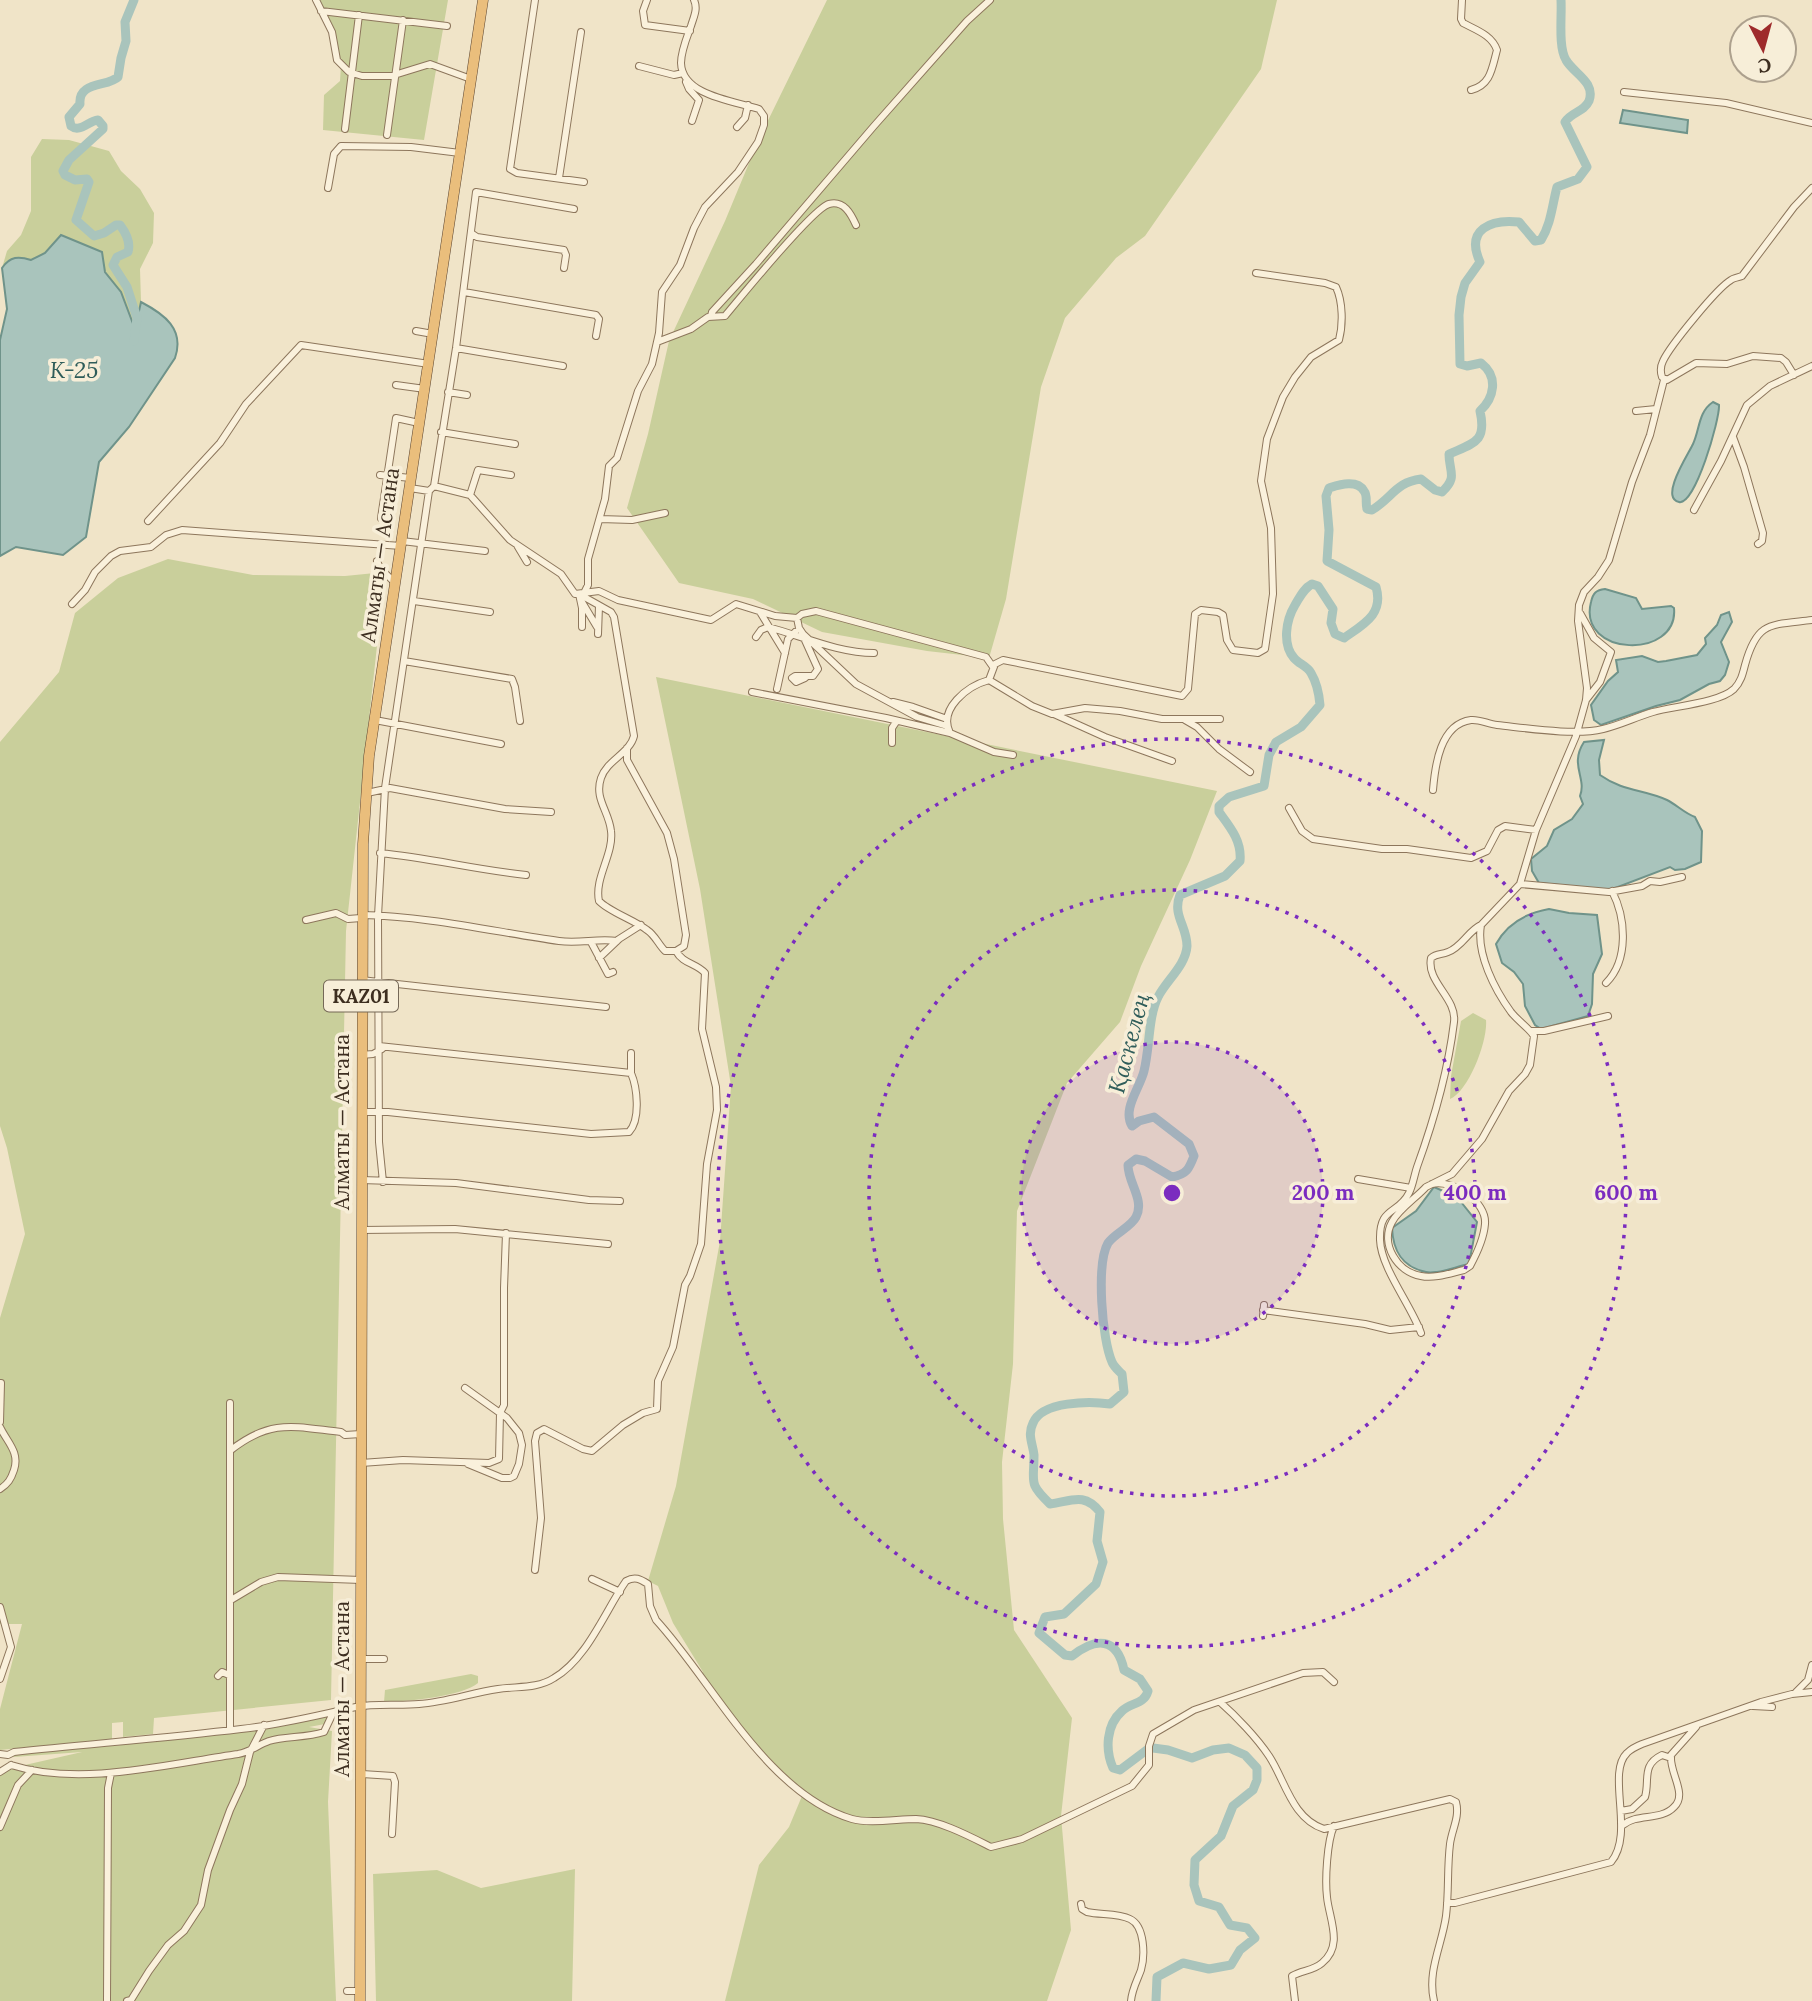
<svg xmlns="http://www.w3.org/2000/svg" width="1812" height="2001" font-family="Lora,serif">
<rect width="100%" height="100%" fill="#f0e4c8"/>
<path fill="#c9cf9b" d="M319,0H448L424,140L323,130L324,95L340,81L341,65Z
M827,0H1277L1261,69L1145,236L1116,258L1065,318L1041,387L1006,599L989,658L927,651L822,632L753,599L679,583L627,508L648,434L669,341L725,221L759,139Z
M42,139L69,140L109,151L121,171L140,189L154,213L153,243L140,269L141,302L136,330L121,292L105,272L82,244L61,235L45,253L31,260C19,256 10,256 2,268L7,251L21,235L31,211V157Z
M168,559L253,575L345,576L385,572L346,931L331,1700L154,1718L153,1734L123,1737V1722L112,1723V1739L0,1750V1709L22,1624H0V1318L25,1234L7,1148L0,1126V742L59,672L75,613L118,578Z
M656,677L1217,791L1190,860L1141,966L1120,1022L1067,1083L1017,1211L1013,1364L1002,1462L1003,1519L1014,1630L1072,1718L1061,1816L1071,1930L1047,2001H725L759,1865L789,1827L802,1796L747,1738L699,1676L703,1672L673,1623L658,1586L648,1581L676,1486L720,1241L731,1086L700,889Z
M1473,1013L1486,1020C1488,1040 1469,1091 1450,1099L1451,1076L1461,1021Z
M471,1674L478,1676V1683C464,1696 404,1702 384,1702L385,1690Z
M330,1713L325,1724L309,1727L332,1731L328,1802L336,2001H0V1774L3,1770L82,1752L14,1757L11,1754L112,1744L114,1746L230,1730Z
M575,1869L572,2001H376L373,1874L437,1870L481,1888Z"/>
<path fill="#a9c4bc" stroke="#6f938a" stroke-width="2" d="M1623,110L1688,120L1687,133L1620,123Z
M61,235L102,252L105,272L121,292L135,329L141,302C164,314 185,329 175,358L129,427L99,462L86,537L63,555L16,547L0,556V340L7,309L2,268C10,256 19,256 31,260L45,253Z
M1713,402L1719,405C1720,419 1695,506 1679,502C1659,498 1689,453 1693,444C1700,429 1698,412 1713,402Z
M1605,589L1636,598L1642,609L1671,606L1674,608C1679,660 1577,657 1591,602C1593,593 1596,590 1605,589Z
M1729,612L1732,622L1721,642L1729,662L1725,675L1720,681L1709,684L1680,700L1656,706L1601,725L1594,720L1591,705L1608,681L1618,672L1616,660L1642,656L1658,662L1666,661L1697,655L1706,644L1705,638L1717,625L1721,615Z
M1604,740L1599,760L1600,775C1624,792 1643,789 1667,800C1677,805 1684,813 1695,817L1702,831L1701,862L1685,869L1675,870L1670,867L1610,890L1539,883L1532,871L1531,859L1547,846L1554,830L1572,819L1583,804L1580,796C1587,778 1569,765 1584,742Z
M1549,909L1569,913L1597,915L1602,954L1593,974L1592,1004L1588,1016L1541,1029L1535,1025L1525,1006L1523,984L1514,972L1502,963L1496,944C1507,924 1526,913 1549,909Z
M1434,1187L1457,1197L1477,1222L1469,1264C1457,1266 1437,1275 1426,1272C1402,1267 1393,1251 1392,1228L1416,1211Z"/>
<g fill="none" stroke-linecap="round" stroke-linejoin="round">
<path stroke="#a9c4bc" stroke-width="9" d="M134,0L125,22L126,41L121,58L118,77C108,87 78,81 80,104L69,117L71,126C80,133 88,121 98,120L103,126V129L69,160L63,171L65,175L75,180L87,179L89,182L76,220L94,236L104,233L116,225H120C126,233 131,242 128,252L117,257L113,265L127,287L137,318L134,341
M1153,1748L1168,1750L1192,1758L1213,1750L1229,1748L1245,1755L1257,1768V1780L1253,1790L1233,1806L1221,1836L1195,1860L1194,1885L1199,1901L1219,1907L1230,1925L1247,1928L1255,1938L1240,1950L1231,1965L1209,1969L1183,1963L1157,1977L1156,2001
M1148,1749L1120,1770L1113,1768C1105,1750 1106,1725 1122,1711C1131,1702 1144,1705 1148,1691L1140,1679L1124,1670C1117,1637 1096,1637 1072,1656L1065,1655L1039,1633L1045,1617L1064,1614L1096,1584L1103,1562L1097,1541L1100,1512C1084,1492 1072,1501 1050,1504C1028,1483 1034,1483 1034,1455C1033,1444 1027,1435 1033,1423C1042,1401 1090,1401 1110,1404L1124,1392L1122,1374C1118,1370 1114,1367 1112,1362C1102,1340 1096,1264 1108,1243C1115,1233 1131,1227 1136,1217C1145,1200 1128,1183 1128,1165L1136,1159L1145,1161L1172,1177C1187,1174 1189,1169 1194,1156L1189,1144L1154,1117L1139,1121L1132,1126C1122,1109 1140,1088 1144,1071C1150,1047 1148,1017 1158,997C1166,981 1186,965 1187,946C1187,926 1172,915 1180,895L1225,876L1240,861C1242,841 1230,827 1219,812V806L1229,797L1264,786L1269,755L1276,742L1301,727L1320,705C1319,693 1317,683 1311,673C1307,666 1299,664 1294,658C1282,644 1286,620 1295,605C1300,597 1303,589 1312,584L1318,586L1333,609L1331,623L1335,634L1344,638C1364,624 1384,614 1376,587L1327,561L1329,530L1326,496L1329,488C1339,485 1357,479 1364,491C1368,496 1365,502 1367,509L1372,510C1392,498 1396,482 1421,479L1435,490L1442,492C1458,477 1449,472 1449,454C1474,443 1487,442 1480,411C1494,398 1499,377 1481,363L1467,366L1460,364L1459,315L1461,297L1465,283L1480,262C1465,229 1491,219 1519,222L1535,241L1541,240C1551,224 1552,206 1557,187L1578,179L1587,167L1565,122C1571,112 1584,112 1589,101C1596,82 1573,73 1566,60C1558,47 1562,16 1561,0"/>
<defs>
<path id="minor" d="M316,0L332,32L337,60L349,72L362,76H391L430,64L471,79
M535,0L510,169L517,173L584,182
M647,0L643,11L645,25L690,31
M1462,0L1461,19L1463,23C1476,30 1492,35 1497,50C1492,68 1491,85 1471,90
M321,11L447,26
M639,66L674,75L683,73
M686,82L689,89L699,100L692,121
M1624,92L1726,103L1812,123
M737,127L745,118L748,105
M345,129L359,15
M387,135L403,20
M559,178L581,32
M328,188L334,154L341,146L411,147L460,153
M471,233L477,237L564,250L566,255L564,268
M464,292L596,315L599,319L596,336
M711,316L712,312L756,264L874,126L967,21L990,0
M416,331L433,334
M657,342L691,329L708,317L725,316C740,298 813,208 829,204C844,200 851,214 856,225
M456,348L563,366
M1794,375L1786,362L1781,358L1753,356L1727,364L1696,363L1667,380L1662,377C1660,371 1660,367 1663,361C1670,346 1717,288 1731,280C1733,278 1740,277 1742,276L1794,207L1812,188
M396,385L425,389
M448,392L467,395
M1636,411L1656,409
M441,432L515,444
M1733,437L1744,467L1763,533L1762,541L1758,544
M380,475L411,478
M434,486L470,495L510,540L561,574L575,594L599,591L618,600L711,620L736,604L775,616L797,618L802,614L816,611L986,657L993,667
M410,488L429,491
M470,495L478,470L511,475
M1694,510L1721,461L1747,405L1770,386L1812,366
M381,518L396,418L419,423
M600,519L632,520L665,513
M148,521L220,443L246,404L301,345L429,364
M402,541L485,551
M518,547L527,562
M377,561L380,568L395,583
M584,593L588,585V559L605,499L609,466L617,458L638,391L652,364L659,333L662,292L680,265L694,228L705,207L738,172L758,142L764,125V116L759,109C735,101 682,96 681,63C681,51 687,37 691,26C694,16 698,9 694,0
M579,594L611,612L614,617L634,736C630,753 607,760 601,778C594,799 609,811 611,831C614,854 594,878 599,901C608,911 634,920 647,930C655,935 658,944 665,951H676L684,946L686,935L674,859L667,833L627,760V748
M579,594L582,608V627
M414,601L490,612
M582,602L597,627
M72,604L85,590L95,572L111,556L120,551L151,547L166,535L182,530L401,546
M760,612L785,653
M1580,613L1594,638L1611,652L1600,682L1586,700
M797,618L799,628L803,634L856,684L917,717L947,726
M598,634L599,606
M756,637L761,630L768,627C802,636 838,653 874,653
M804,638L818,669L813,676H795L792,678L796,682L805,678
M404,661L512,679L515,687L520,721
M989,680L995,664L1003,660L1182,696L1188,689L1195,614L1201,610L1218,612L1223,615L1227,640L1233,650L1258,653L1265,649L1273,594L1271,528L1261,481L1267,439L1283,397L1295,377L1311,357L1339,340C1343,325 1343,302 1336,287L1325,283L1256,273
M777,689L788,639L795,632
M752,692L886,718L950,733
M893,702L913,707L947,719
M1054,714L1105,737L1172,761
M375,720L501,744
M1185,720L1197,727L1219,749L1250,772
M892,743V728L896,722
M1013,755L994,752L950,733C938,709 967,686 989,680L1032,706L1052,714L1085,708L1120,711L1162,719H1220
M1433,790C1435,766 1440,724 1471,720C1479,719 1488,724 1497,725C1526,728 1575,736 1603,729C1620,725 1636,717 1653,712C1674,706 1719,703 1734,689C1741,682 1743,673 1745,665C1757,621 1770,625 1812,620
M367,793L390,788L505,809L551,812
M1289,808L1302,831L1313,839L1382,849H1407L1471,858L1487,851L1498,830L1505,826L1536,830
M380,853C430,858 477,870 526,875
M1520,884L1609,892L1642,886L1650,881L1660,882L1682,877
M362,915C426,916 496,932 559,941C580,944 597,938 617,941
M306,920L336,913L348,919L361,918
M591,942L608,974L613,972
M599,958L619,939L641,925
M361,980L606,1007
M1606,983C1629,960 1626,918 1612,891
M1531,1031H1544L1608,1016
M631,1053V1073
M361,1055L373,1054L382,1049
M361,1112H388L591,1134L629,1132C641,1119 637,1087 631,1073L379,1046
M1358,1179L1411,1188
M361,1180L456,1183L589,1200L620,1201
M383,1182L379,1142L378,916L385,788L429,491L434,486L456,348L476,192L574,209
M1432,1184C1452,1179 1487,1201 1485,1224C1484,1237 1476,1255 1470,1266L1464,1270C1451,1273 1434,1279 1421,1276C1397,1272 1380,1244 1392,1222C1399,1209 1416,1198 1426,1187L1452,1174L1482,1139L1509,1091L1525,1074L1530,1065L1534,1036C1528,1027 1518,1021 1511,1012C1495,990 1476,954 1481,925L1520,884L1536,830L1576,736L1586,700L1587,688L1578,621L1579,605L1584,592L1598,577L1609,560L1632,482L1650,435L1664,380
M361,1230L455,1229L608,1244
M1263,1310L1365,1324L1390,1330L1419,1327
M1263,1316L1264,1305
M1421,1333C1411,1305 1381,1268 1380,1240C1379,1206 1398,1215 1409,1193C1413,1185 1414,1176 1417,1167C1434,1120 1448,1072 1454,1022C1457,998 1426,982 1431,958C1437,953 1441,955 1448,952C1462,947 1468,931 1481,925
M465,1388L507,1418L519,1433L522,1445L519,1464L514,1476L510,1478H502L468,1464
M0,1422L1,1383
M0,1427C7,1442 20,1452 14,1470C11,1479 8,1484 0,1489
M231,1450C272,1418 295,1427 341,1432L345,1435L361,1434
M361,1463L403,1460L489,1463L499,1459L500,1413L504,1405V1288L506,1233
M535,1570L541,1518L535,1441L537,1433L544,1429L583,1449L592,1451L623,1425L643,1413L657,1409L658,1381L673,1347L685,1285L690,1276L701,1244L707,1164L717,1110L716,1087L702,1029L705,973C696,963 683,964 676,951
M592,1579L620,1592
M231,1600L261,1582L278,1577L361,1580
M0,1607L11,1647L0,1679
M362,1659H384
M218,1676L222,1672L229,1675
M1796,1692L1808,1680L1812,1665
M1220,1702C1236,1716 1257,1738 1269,1756C1285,1780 1292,1819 1324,1829L1450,1799L1456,1802C1460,1817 1452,1829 1450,1844C1447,1868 1449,1892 1446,1916C1442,1945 1427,1971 1434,2001
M1753,1706L1772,1707
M230,1730V1403
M0,1754L8,1755L14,1752C89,1744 166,1738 241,1729C280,1725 318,1715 356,1707C376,1703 399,1706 419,1704C446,1702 471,1693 498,1689C517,1686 537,1689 554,1678C587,1659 605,1611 626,1581C635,1576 640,1579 648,1584L650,1606L656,1620C713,1682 767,1794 852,1819C869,1824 898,1819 916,1819C939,1820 971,1837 991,1847L1022,1839L1132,1786L1149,1765V1746L1153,1734L1194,1710L1303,1673L1323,1672L1334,1682
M11,1765C80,1787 168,1764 238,1754C250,1752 258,1745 269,1741C285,1736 306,1738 324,1732L333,1713
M0,1772L11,1765
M362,1774L393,1776L395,1782L392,1834
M1621,1811L1632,1809L1645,1797C1650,1780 1641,1765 1662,1755L1671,1758
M1623,1825C1637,1813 1661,1821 1674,1807C1688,1794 1669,1773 1671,1755L1696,1727
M0,1827L18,1785L32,1770
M1447,1903H1455L1611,1862C1635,1834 1606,1773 1627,1753C1631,1749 1637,1746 1642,1744L1761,1702L1792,1694L1812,1692
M1081,1904L1082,1909L1087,1912C1100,1915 1118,1913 1130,1919C1145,1926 1145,1956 1141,1970C1137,1981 1132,1989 1131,2001
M347,1991H360
M107,2001L108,1788L111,1773
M127,2001L131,2000L149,1971L168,1945L184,1931L201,1905L208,1870L230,1810L242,1784L250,1752L264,1725
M1295,2001L1292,1976C1302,1970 1313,1971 1322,1963C1344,1945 1329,1919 1327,1897C1325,1880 1327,1841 1334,1826"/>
<path id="trunk" d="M360,2001L363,844L369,756L483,0"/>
</defs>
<use href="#minor" stroke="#8d765c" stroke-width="8"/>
<use href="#trunk" stroke="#5b4430" stroke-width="11"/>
<use href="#minor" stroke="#faf1dc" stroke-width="6"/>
<use href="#trunk" stroke="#eabe7c" stroke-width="10"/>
</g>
<circle cx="1172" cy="1193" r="151" fill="#7b2cbf" fill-opacity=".12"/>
<g fill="none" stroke="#7b2cbf" stroke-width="3.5" stroke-dasharray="3.5 7">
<circle cx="1172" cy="1193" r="151"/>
<circle cx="1172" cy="1193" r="303"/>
<circle cx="1172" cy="1193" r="454"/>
</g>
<g text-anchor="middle" stroke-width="7" stroke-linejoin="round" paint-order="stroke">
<rect fill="#f7eed8" stroke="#756857" stroke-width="2" x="324" y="980.5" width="74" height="31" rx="5"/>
<g font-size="19" font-weight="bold" fill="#3d2e20">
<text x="361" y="1003">KАZ01</text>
</g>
<g font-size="21" fill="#3d2e20" stroke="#f7eed8">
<text transform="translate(380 555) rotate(-82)" y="7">Алматы — Астана</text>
<text transform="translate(342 1122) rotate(-90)" y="7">Алматы — Астана</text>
<text transform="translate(342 1689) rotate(-90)" y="7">Алматы — Астана</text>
</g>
<g font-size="23" font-style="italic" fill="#2f5d5a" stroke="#f7eed8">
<text x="74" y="378">К-25</text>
<text transform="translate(1129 1043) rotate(-75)" y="8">Қаскелең</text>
</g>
</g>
<circle cx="1172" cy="1193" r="10" fill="#7b2cbf" stroke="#f7eed8" stroke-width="3.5"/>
<g font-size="21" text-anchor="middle" font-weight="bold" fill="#7b2cbf" stroke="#f7eed8" stroke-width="7" stroke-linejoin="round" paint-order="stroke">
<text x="1323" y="1200">200 m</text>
<text x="1475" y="1200">400 m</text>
<text x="1626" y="1200">600 m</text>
</g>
<g transform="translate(1763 49) rotate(174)"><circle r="33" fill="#f7eed8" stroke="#ada18e" stroke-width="2"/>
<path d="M0-5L12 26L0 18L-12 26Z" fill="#9e2a2b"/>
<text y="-10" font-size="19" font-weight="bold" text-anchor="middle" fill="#3d2e20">С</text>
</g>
</svg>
